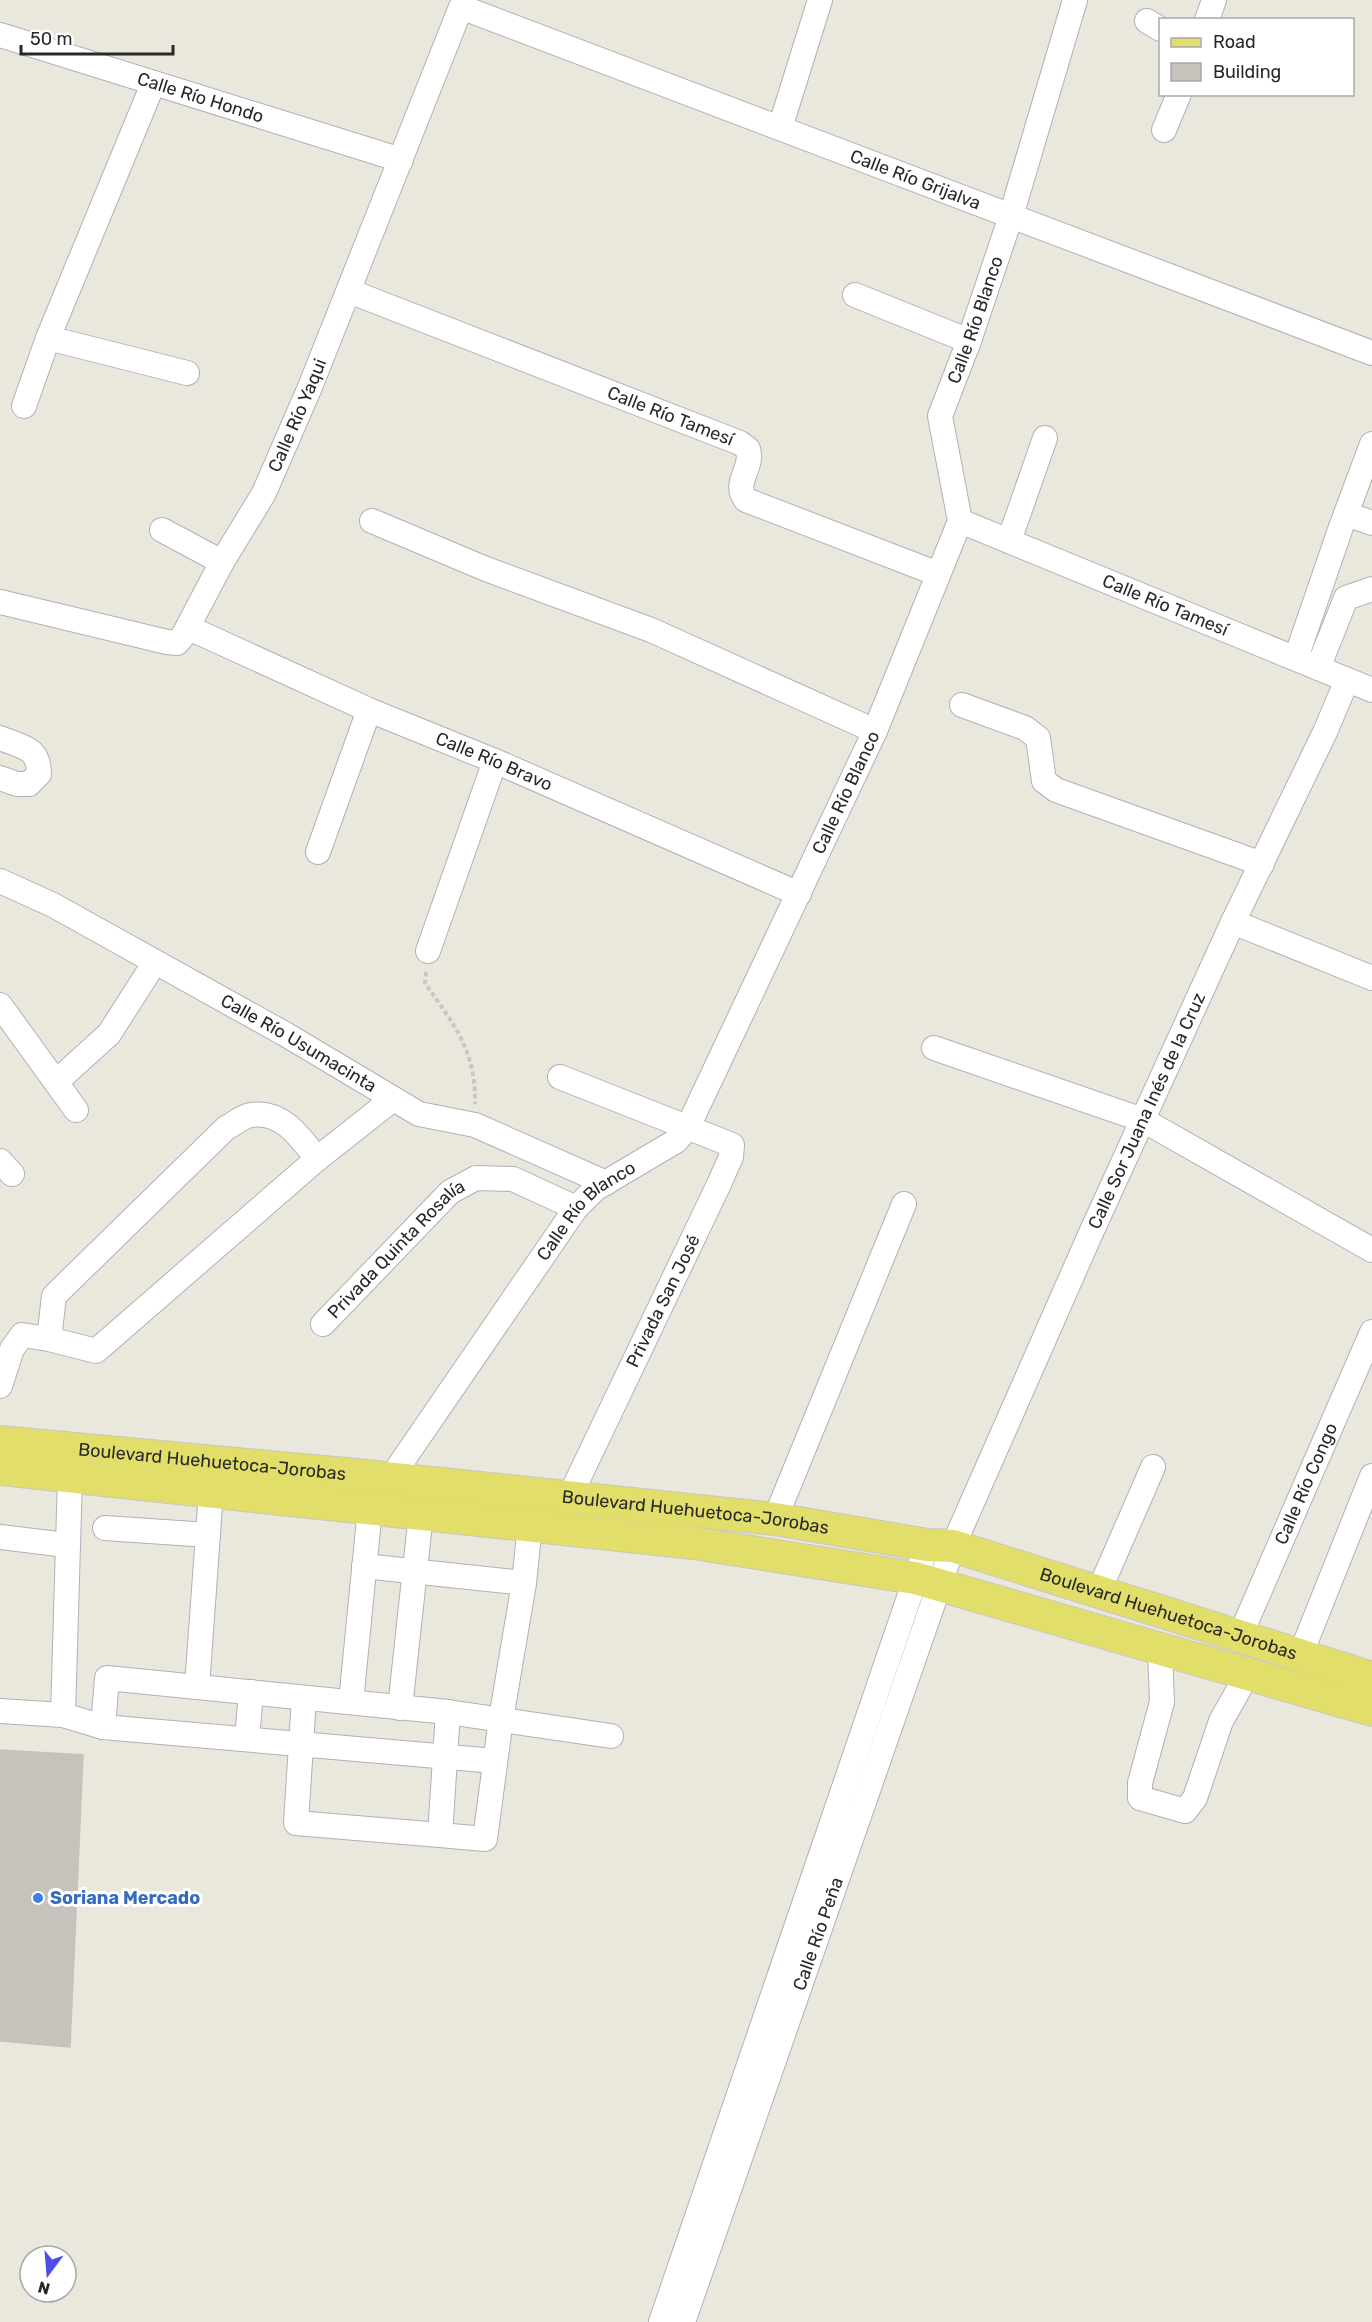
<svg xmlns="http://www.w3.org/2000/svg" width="1372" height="2322" font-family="Rubik,sans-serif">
<rect width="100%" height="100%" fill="#eae7dd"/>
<path fill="#c6c3bc" stroke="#c5c3b7" stroke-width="1.5" d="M0,1750L83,1755L70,2047L0,2041Z"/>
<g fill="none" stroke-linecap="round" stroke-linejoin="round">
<defs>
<g id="minor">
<path d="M1207,20L1214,0"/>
<path d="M1147,21L1160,29"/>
<path id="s1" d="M0,35L401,160"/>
<path d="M780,128L820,0"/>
<path d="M1164,130L1179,94"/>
<path id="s2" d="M349,291L740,443L748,449C754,468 732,483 746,500L938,574"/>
<path d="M855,295L969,341"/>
<path d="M48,338L187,373"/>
<path d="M24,406L48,338L153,84"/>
<path d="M1346,514L1372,523"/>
<path d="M372,521L486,569L651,630L875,731"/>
<path id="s3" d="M960,521L1372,690"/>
<path d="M162,530L222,562"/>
<path d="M1009,541L1045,438"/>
<path id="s4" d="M0,602L167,642L177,643L183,636L222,562L264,493L310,387L461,7L1372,353"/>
<path id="s5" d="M189,628L369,710L495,761L799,894"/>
<path d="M1296,658L1341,527L1372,444"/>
<path d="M1318,668L1346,598L1372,589"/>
<path d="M962,705L1025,728L1038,738L1044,781L1056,790L1262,864"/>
<path d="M0,738C22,747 39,747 39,774L29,784H17L0,778"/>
<path d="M318,852L369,710"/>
<path id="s6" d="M0,881L53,905L285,1034L419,1114L475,1125L606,1183"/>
<path d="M1233,922L1372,978"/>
<path d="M428,951L495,761"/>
<path d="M0,1005L76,1110"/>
<path d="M934,1048L1143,1120L1372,1250"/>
<path d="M560,1077L732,1145L731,1157L719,1184L569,1498"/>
<path d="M56,1082L109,1034L155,962"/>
<path d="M317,1159L393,1099"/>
<path d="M0,1161L12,1174"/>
<path id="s7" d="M323,1324L450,1192L476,1178L513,1179L576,1208"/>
<path d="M0,1386L12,1349L22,1335L49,1339L96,1351L317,1159C300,1137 282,1110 251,1115C243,1116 234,1124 226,1128L54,1296L49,1339"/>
<path id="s8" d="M390,1479L576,1208L595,1189L676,1141L688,1127L875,731L960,521L940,416L969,341L1011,216L1075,0"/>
<path d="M775,1519L904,1204"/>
<path d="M105,1528L208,1535"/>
<path d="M0,1537L66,1545"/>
<path d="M364,1566L524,1583L501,1719L485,1839L440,1835"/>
<path d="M524,1583L530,1525"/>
<path d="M1099,1591L1153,1467"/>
<path id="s9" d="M1240,1636L1372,1332"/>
<path d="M1160,1650L1162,1702L1140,1783V1798L1185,1811L1195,1798L1221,1721L1247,1675"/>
<path d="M1300,1656L1372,1476"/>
<path d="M197,1687L211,1492"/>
<path d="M304,1698L296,1823L440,1835L448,1712L107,1678L103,1727C234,1738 365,1749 495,1761"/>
<path d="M351,1702L370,1509"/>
<path d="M400,1708L421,1514"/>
<path d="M0,1711L63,1715L70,1477"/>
<path d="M448,1712L611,1736"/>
<path d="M63,1715L103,1727"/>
<path d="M247,1739L251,1692"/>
<path d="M661,2322L927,1545"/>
<path id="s10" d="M683,2322L953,1546L1090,1235L1233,922L1325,732L1347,680"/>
</g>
<g id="major">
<path id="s11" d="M0,1442L356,1475L775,1519L927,1545L953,1546L1372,1678"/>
<path d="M0,1469L694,1543L915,1578L1372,1710"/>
</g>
</defs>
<use href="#minor" stroke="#b0b0bc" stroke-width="26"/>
<use href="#major" stroke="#c7c7c7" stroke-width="34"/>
<path stroke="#c7c7c7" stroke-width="4" stroke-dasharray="4.5 3" stroke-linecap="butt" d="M426,972L425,983C454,1025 476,1050 475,1104"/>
<use href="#minor" stroke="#fff" stroke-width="24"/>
<use href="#major" stroke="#e2de6a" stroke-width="32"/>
</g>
<circle fill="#3f7fe0" stroke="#fff" stroke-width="2" cx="38" cy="1898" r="6"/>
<g text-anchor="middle" stroke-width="6" stroke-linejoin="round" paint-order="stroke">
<g font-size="18" fill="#292929" stroke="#fff">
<text dy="6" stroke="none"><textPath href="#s1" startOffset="210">Calle Río Hondo</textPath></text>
<text dy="6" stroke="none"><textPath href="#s4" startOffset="1366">Calle Río Grijalva</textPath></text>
<text dy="6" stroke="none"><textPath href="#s8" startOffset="1342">Calle Río Blanco</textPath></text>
<text dy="6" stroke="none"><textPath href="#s4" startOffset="440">Calle Río Yaqui</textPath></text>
<text dy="6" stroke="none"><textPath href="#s2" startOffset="345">Calle Río Tamesí</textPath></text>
<text dy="6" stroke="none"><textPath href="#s3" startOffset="222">Calle Río Tamesí</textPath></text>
<text dy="6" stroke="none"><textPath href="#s5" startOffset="333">Calle Río Bravo</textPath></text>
<text dy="6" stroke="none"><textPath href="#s8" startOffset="838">Calle Río Blanco</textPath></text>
<text dy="6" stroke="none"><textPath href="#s6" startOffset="340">Calle Río Usumacinta</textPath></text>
<text dy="6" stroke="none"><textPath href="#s10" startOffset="1298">Calle Sor Juana Inés de la Cruz</textPath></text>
<text dy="6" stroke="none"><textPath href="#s8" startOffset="334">Calle Río Blanco</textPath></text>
<text dy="6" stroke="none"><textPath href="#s7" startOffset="105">Privada Quinta Rosalía</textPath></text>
<text transform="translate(663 1301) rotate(-64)" y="6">Privada San José</text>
<text dy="6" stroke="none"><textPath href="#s11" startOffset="213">Boulevard Huehuetoca-Jorobas</textPath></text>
<text dy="6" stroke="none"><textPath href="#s9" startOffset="166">Calle Río Congo</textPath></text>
<text dy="6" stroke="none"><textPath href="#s11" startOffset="699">Boulevard Huehuetoca-Jorobas</textPath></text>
<text dy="6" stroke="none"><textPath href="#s11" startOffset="1185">Boulevard Huehuetoca-Jorobas</textPath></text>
<text dy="6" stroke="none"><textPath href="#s10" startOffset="411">Calle Río Peña</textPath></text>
</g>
<g font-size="18" font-weight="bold" fill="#366cbe" stroke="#fff" text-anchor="start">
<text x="50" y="1904">Soriana Mercado</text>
</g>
</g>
<rect x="1159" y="18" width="195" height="78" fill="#ffffff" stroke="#a9a9a9" stroke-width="1.5"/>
<rect x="1171" y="38" width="30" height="9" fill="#e2de6a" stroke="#a9a9a9" stroke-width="1.5"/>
<text x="1213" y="48" font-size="18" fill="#292929">Road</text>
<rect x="1171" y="63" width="30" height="18" fill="#c6c3bc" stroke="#a9a9a9" stroke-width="1.5"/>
<text x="1213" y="78" font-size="18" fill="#292929">Building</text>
<g transform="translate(48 2274) rotate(196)"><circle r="28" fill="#ffffff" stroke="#a9a9a9" stroke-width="1.5"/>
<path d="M0-4.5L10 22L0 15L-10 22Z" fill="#4f4de7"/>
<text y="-9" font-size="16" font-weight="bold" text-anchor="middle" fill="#292929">N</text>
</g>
<path d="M21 45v9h152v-9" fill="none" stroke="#292929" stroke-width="3"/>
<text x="30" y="45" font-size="18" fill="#292929" stroke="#ffffff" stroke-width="4.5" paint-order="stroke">50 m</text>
</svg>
